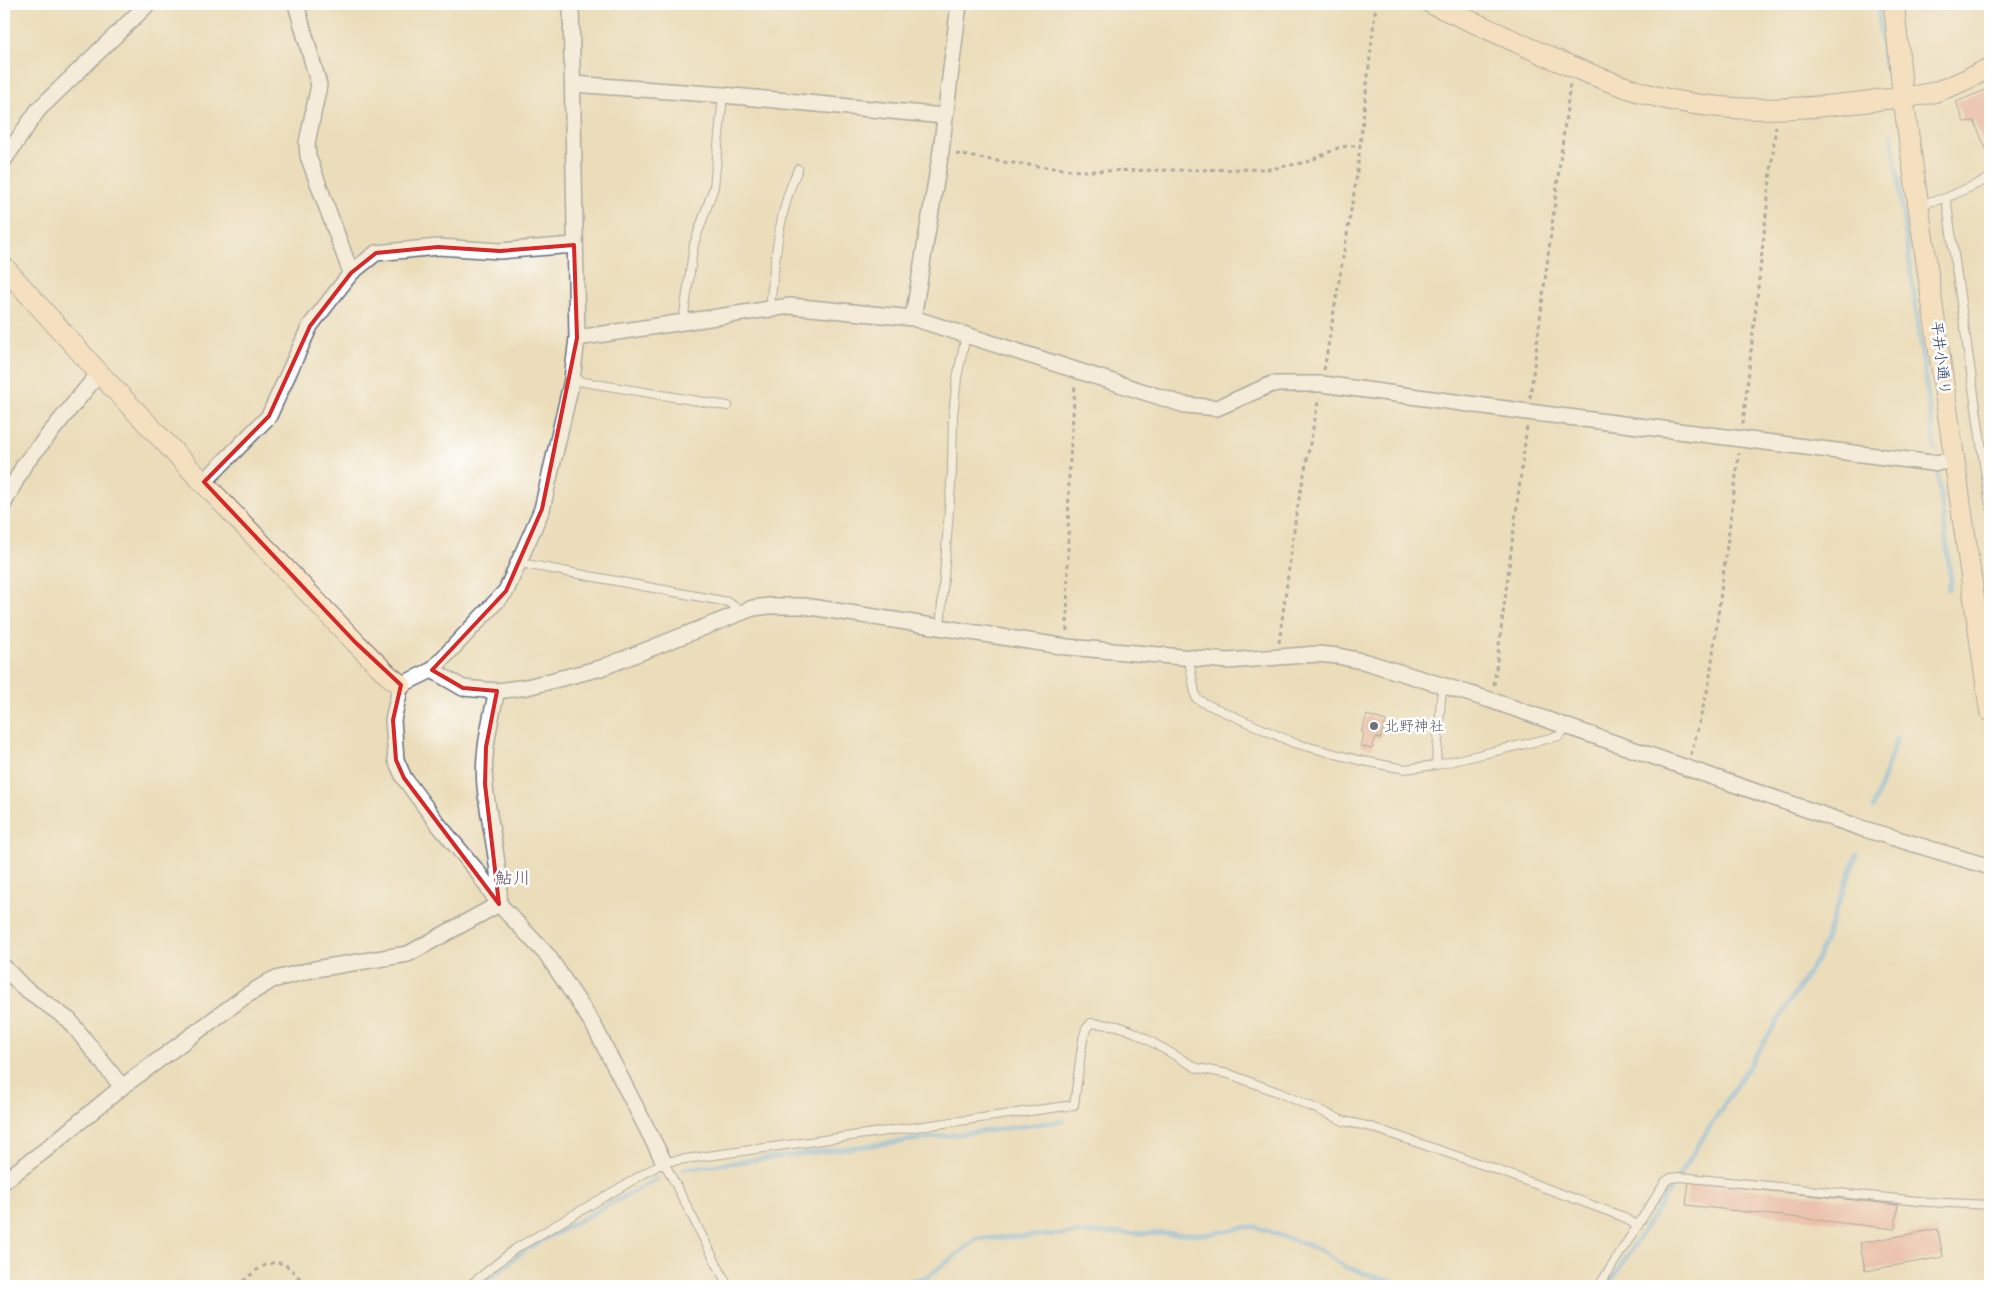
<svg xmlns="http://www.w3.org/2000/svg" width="1994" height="1290" font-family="'Playpen Sans','Klee One',sans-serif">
<rect width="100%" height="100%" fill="#fff"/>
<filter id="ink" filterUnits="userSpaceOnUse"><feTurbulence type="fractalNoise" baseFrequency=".02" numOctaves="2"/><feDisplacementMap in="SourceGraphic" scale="10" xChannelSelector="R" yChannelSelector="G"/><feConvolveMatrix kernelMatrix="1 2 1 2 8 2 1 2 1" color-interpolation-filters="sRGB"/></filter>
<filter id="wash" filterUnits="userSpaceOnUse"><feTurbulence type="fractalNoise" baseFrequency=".0096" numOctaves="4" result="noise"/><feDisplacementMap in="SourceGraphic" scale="20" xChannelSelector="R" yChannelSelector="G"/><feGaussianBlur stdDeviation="1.12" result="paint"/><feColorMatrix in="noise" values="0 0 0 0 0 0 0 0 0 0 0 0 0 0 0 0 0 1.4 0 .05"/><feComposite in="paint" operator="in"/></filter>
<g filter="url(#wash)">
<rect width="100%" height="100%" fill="#ebddb9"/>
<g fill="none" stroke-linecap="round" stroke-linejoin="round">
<path stroke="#76b6ea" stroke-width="5" d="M1878,4L1884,65
M1892,134L1935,449
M1938,476L1951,581L1948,589
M1873,808L1897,738
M684,1169L1063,1121
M482,1286L526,1249L657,1179
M877,1286L926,1278L977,1239L1079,1233L1210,1234L1247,1227H1256L1319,1249L1345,1267L1386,1280L1417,1286
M1608,1286L1819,956L1857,854"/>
</g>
<g id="blocks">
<path fill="#e8928b" d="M1990,88V158L1974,121L1964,122L1956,102Z
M1367,715L1386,721L1380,739L1376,737L1372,749L1360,746L1364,733L1361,732Z
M1689,1182L1898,1205L1895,1229L1686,1205Z
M1938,1229L1943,1257L1865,1271L1860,1243Z"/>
</g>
</g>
<g filter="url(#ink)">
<use href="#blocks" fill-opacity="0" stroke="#646c7e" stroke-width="1"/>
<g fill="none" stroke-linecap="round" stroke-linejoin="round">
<defs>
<path id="lane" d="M1946,198L1990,506
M1920,204L1946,198L1990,178
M770,309C775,261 778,212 798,169
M683,322L694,244L714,187L723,95
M572,380L728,406
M520,563L728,602L734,606L737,612
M940,629L952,471L953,416L957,378L966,335
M1190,657V666L1196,698L1204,703L1294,743L1358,760L1405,769L1436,765L1559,736L1567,727
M1436,765L1442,686
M664,1162L728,1286
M469,1286L515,1249L664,1162L1074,1105L1083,1039L1086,1029L1091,1023L1118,1026L1134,1032L1197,1068L1229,1074L1280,1093L1344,1121L1371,1127L1489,1167L1621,1216L1638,1226
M1599,1286L1666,1181L1671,1178L1680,1177L1928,1202L1990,1205"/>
<path id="street" d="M296,4L319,85L307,143L308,156L351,273
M571,4L577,338L572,380L542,509L506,591L432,670L401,685L393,720L396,760L404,778L438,824L477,871L499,904L548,956L593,1024L664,1162
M573,84L723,95L944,116
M4,160L38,110L148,4
M913,318L941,151L959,4
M577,338L790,306L913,318L1185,405L1217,408L1272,384H1322L1528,412L1932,463L1954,461
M204,482L269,416L310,326L351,273L376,253L438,247L500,251L574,245
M4,503L24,465L99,373
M432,670L463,688L497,691L527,687L601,668L753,608L769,606H804L1067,647L1228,661L1317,654L1338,656L1366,662L1490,700L1861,828L1990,867
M4,967L23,987L69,1020L122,1087
M4,1181L44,1151L122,1087L244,997L272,980L315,969L408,954L499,904C501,865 489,825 485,786C482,755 490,721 497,691"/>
<path id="secondary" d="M1432,4C1498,32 1562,66 1631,89C1710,116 1797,111 1878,100C1896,98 1914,97 1931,93C1951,88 1971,77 1990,68
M1894,4L1903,97L1990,711
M4,267L99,373L355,642L389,676L401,685"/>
</defs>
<use href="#lane" stroke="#646c7e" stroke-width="10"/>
<use href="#street" stroke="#646c7e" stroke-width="18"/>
<use href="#secondary" stroke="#646c7e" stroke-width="22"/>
<path stroke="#646c7e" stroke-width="3" stroke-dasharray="4 4" stroke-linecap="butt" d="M956,154L1004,162L1080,171L1270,169L1307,162L1340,147L1361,145
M1324,370L1356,181L1376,4
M1530,398L1570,84
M1743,424L1776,125
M1067,631L1069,474L1075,385
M1279,643L1296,515L1319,398
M1494,685L1527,426
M1691,755L1709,684L1739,453
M237,1286C248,1278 267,1257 283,1264C292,1268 300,1279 306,1286
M1960,1286L1990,1282"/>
<use href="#lane" stroke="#fff" stroke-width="8"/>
<use href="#street" stroke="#fff" stroke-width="15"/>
<use href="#secondary" stroke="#ffe4c6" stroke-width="20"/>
</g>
</g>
<path d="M0 0H1994V1290H0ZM574,245L577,338L542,509L506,591L432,670L463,688L497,691L486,747L485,784L499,904L404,778L396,760L393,720L401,685L355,642L204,482L269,416L310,326L351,273L376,253L438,247L500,251Z" fill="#ebddb9" fill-opacity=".55" fill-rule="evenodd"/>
<path fill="none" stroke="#d62828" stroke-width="4" stroke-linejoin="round" d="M574,245L577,338L542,509L506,591L432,670L463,688L497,691L486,747L485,784L499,904L404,778L396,760L393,720L401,685L355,642L204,482L269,416L310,326L351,273L376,253L438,247L500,251Z"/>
<circle fill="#6b7280" stroke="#fff" stroke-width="2" cx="1374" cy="726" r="5"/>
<g text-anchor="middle" stroke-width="5" stroke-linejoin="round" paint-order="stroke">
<g font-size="15" fill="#1b2f5e" stroke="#fff">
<text transform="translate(1941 358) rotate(83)" y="5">平井小通り</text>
</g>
<g font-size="15" fill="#5b616d" stroke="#fff" text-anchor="start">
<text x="1384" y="731">北野神社</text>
</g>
<g font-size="18" fill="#63526e" stroke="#fff">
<text x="513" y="884">鮎川</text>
</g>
</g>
<rect width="1994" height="1290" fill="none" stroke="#fff" stroke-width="20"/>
</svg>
